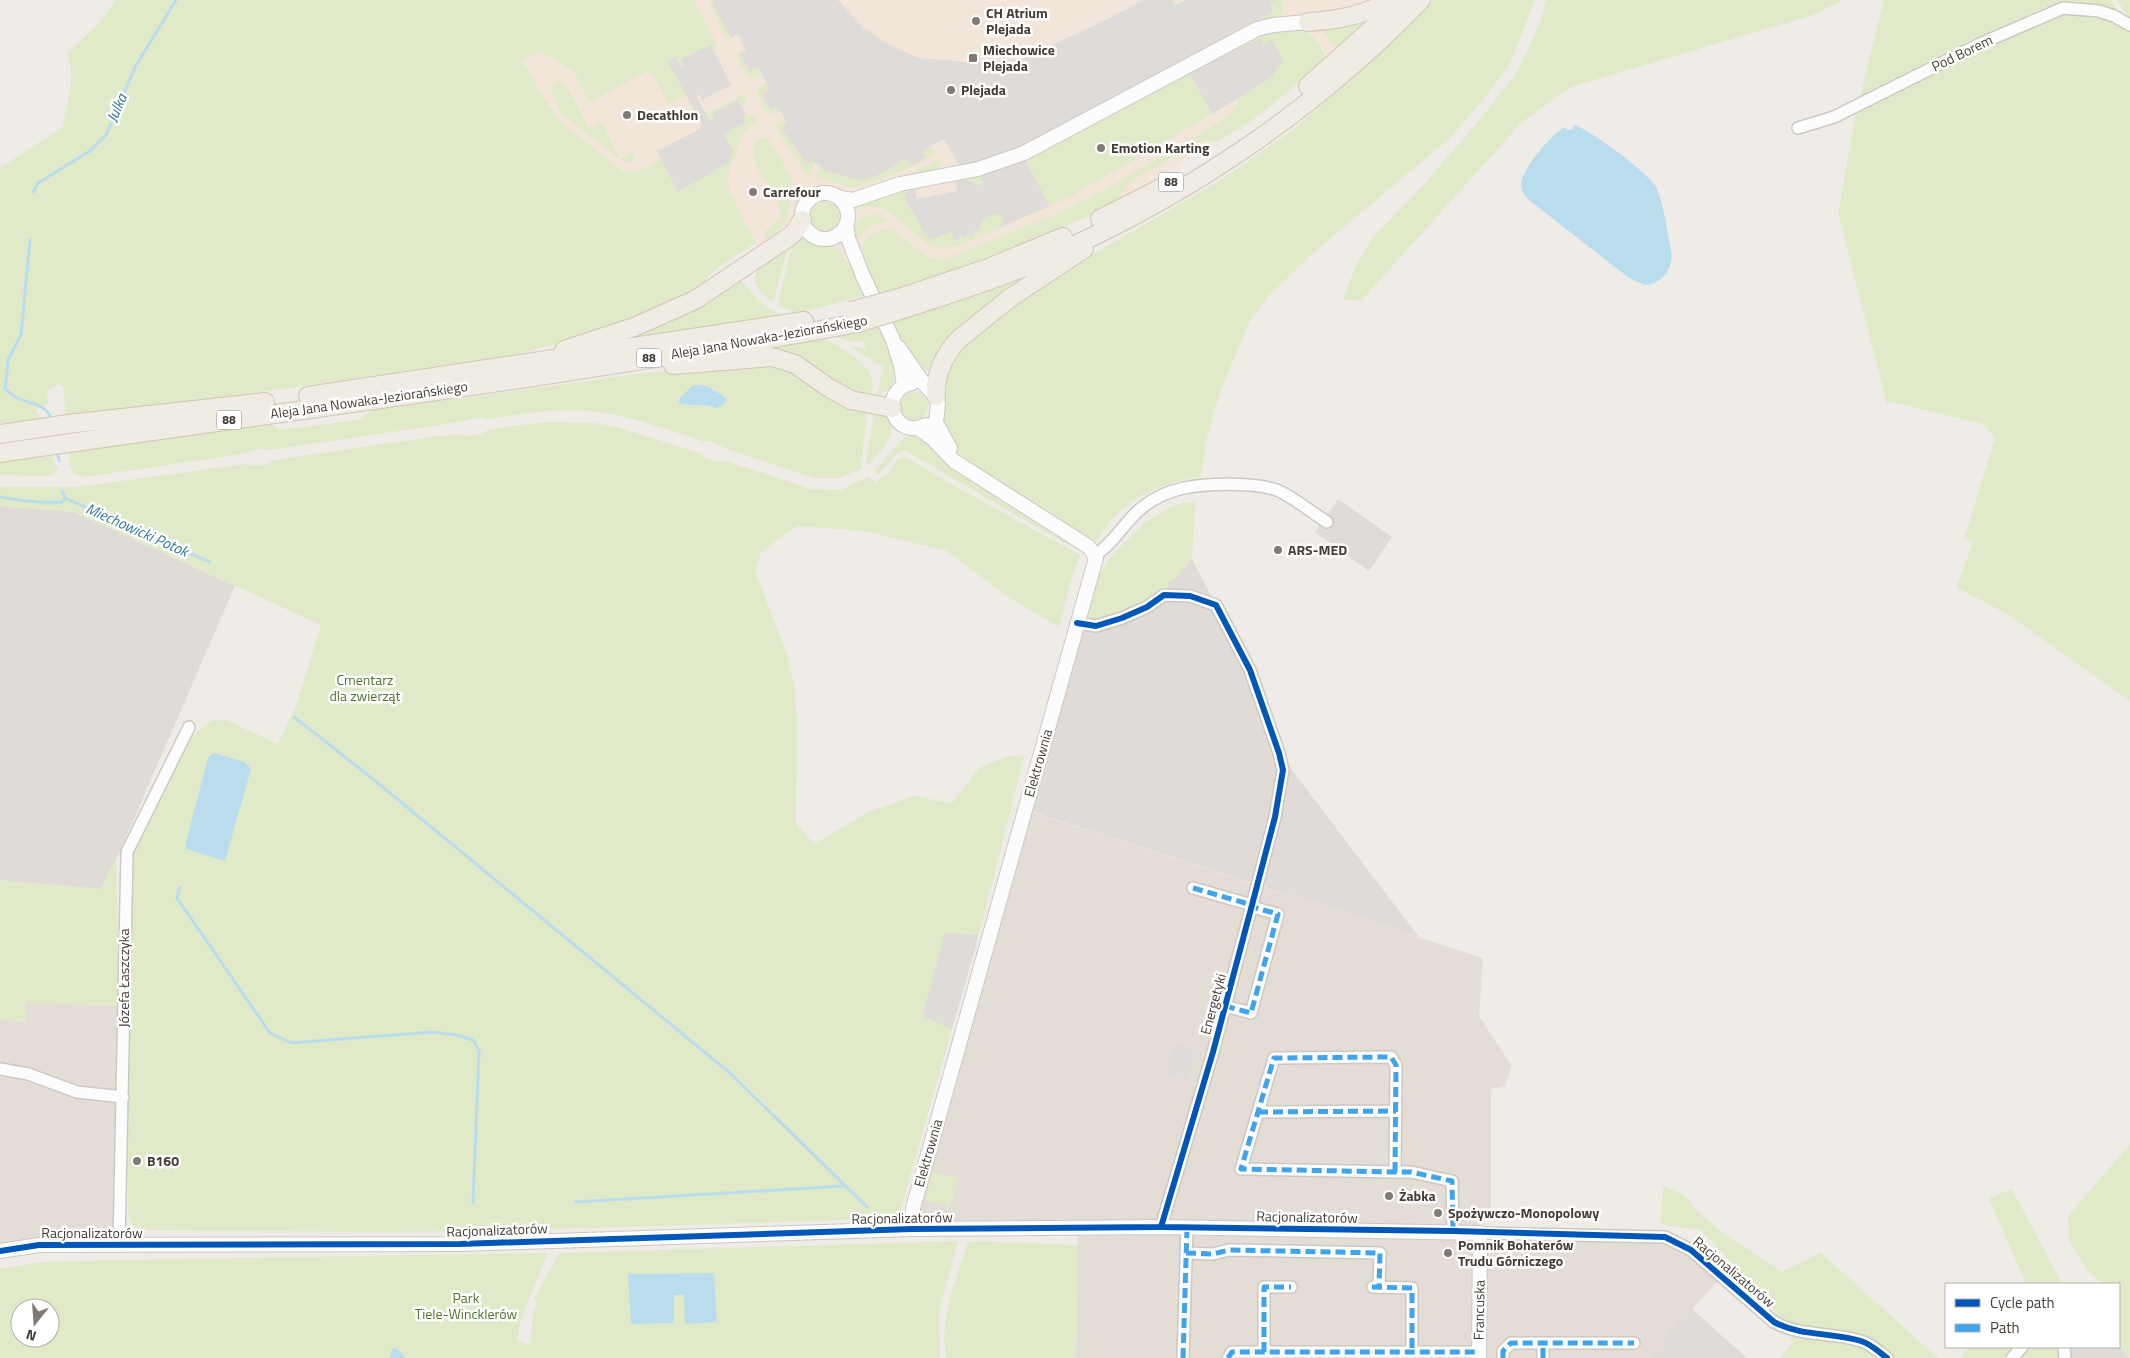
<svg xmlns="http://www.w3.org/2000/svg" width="2130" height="1358" font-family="'Titillium Web',sans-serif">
<rect width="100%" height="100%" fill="#efece8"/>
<path fill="#e3ddd6" d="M1024,810L1483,958L1479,1016L1512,1066L1505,1086L1491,1089V1217L1480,1218V1233L1665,1237L1721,1277L1682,1321L1678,1319L1649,1358H1076L1078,1228L912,1229Z
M26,1002L120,1006L119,1245L0,1251V1019L25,1022Z"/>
<path fill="#f2e6db" d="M641,0H1361V29L1331,57L1254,119L1110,207L895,289L862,298L851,273L799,239L760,256L756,243L729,190L728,178L655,204L521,98L522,60Z"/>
<path fill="#e0dbd6" d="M0,506L74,512L235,586L116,860L100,889L0,880Z
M1192,559L1250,670L1279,753L1419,937L1029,811L1084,624L1164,595L1170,581L1175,578Z
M1692,1309L1747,1358H1649L1678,1319L1682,1320Z
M2058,1347H2119L2130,1358H2060Z"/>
<path fill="#e0e9c8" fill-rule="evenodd" d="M116,0H694L717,44L714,52L711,45L682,60L685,67L681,66L676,57L667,60L686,95L669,105L650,70L589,102L575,72L540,51L522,61L558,120L625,173L638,172L661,159L678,192L731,161L730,156L734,152L724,134L746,122L743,116L746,114L754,116L757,122C743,131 736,140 737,157L731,161L728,178L729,190L756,243L721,265L709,276L700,289L645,313L579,338L513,355L134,411L65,416L64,388L59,384L47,392L48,404L35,410L43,418L0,425V168L63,127C66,102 77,78 67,54L100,22Z
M710,0H715L712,2L732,41L727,39L711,7Z
M1276,0H1282L1283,8L1281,14L1213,45L1273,10L1270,4Z
M1434,0H1535L1511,62L1487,95L1450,138L1313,253L1268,297L1250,320L1219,395L1206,442L1201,477C1174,480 1141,491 1120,511C1110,520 1102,533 1094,544L1074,528L966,460L952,447L941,421V383L947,369L961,348L983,326L1074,265L1221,180L1293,130L1370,61Z
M1546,0H1842L1813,15L1571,87L1522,122L1361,301L1343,299L1355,268L1372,238L1419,190L1482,117L1519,69L1540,22Z
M1884,0H2111L2119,14L2106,7L2078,5L2045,7L1867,96L1860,97Z
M2117,0H2130V19Z
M2054,13L2101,14L2130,30V701L2007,614L1956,587L1973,543L1965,537L1995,438L1983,424L1889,401L1887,404L1838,213L1857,108Z
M1376,16L1337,47L1323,31L1325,28Z
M1301,28C1312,34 1326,49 1325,61L1254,119L1220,140L1196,143L1126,185L1120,201L1110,207C1034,240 957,270 878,295C866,268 845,234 891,229L928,257L944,260L1065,210L1108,188L1221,121L1234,110L1240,97L1272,77L1278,66L1272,41L1264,45L1219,59L1220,56C1247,39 1269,32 1301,28Z
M743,49L746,51L749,71L758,67L761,73L754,77L747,76L737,59L738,54Z
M1189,72L1212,114L1070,197L1050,206L1025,160Z
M558,81L563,82L566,85L589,128L601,122L620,159L632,153L635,159L628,163L620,159L561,113L551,90L553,84Z
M767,82L770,89L763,94L778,107V111L776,114L766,112L756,92L759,87Z
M741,96L747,101L743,106L738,100L712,114L714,120L713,122L710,121L706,114Z
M782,121L787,123L782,127L807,164L812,159L815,163L809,177L776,129V123Z
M762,138L768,139L793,180L787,222L767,239L764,236L765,231L779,219L780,216C779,207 779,197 774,189C771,184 766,181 762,177C756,168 751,152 755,142Z
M928,148L935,150L936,154L908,169L853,188L816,177L820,168C827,172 835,174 843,176C870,184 883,172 906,159L910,165L926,157L923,150Z
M938,159H941L939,170L889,182L913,173Z
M979,174L982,182L980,186H977L966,179L956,181L955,178Z
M914,186L915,189L910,190L904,197L929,240L953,232L959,237L974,230L979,231L982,219L999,213L1004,219L999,228C979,236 949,256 929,245L884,208L869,206L854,210V206Z
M810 216a15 15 0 1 1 30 0a15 15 0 1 1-30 0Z
M873,214L882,216L887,221L868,227L855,242L852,229C857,220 863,216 873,214Z
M800,238L838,249L859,279L866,295L796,314L779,306L778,304L792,245Z
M788,248L773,302C735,276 764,262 788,248Z
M1038,269L930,370L920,372L891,323L972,296Z
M738,279L741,280L757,299L766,307L784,316L606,344Z
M879,325C889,347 903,366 889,390L877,395L883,367L855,350L851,345L861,348H865V341C852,343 844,340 833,335Z
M823,338C840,347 873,363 873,385C873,388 871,393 870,396L737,354Z
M756,364H774L868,407L861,464L863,468L839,478H814L729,450L710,441L704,442C669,430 634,417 598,412C561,407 524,414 487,419L480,417L460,422L270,450L257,449L244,454L84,477L74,473L70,467L69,452L93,448L266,422L280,430L359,420L374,408L455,399L652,372ZM713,388L718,393L717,408C706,403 699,403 687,406L681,398Z
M900 406a14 14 0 1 1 28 0a14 14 0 1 1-28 0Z
M875,407C907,423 885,448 868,465L866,462Z
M545,422L595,423L620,428L699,453C705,460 718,463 726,461L811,489L840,490L868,477L876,482L888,473L897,459L905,456L944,480L1080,555L1072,577L1059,627L1008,597L947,551L865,531L796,526L761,553L755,571L787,654L794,684L797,721L796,823L814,844L869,812L913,796L952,803L979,768L1010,756L1024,757L979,935L945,933L922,1015L952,1029L900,1213L876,1219L495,1231L373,1232L143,1230L132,1225L128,1212L129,862L131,852L191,736L211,721L224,719L278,744L296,706L321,625L74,512L0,506V487H77L245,464C255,466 266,467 274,460L431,437L462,434L468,436L481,434L490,429Z
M911,434L922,435L1075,545L1062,542L906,451L899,452L879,474H876L874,472C884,461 899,439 911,434Z
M53,456L55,465H58V469L50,476L0,475V461Z
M1195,502L1192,559L1175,578L1170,581L1164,595L1147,607L1084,624L1097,577L1112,555L1142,525L1173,505Z
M116,860L120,1006L26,1002L25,1022L0,1019V880L100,889Z
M2130,1144V1357L2119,1347V1284H2103L2087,1270L2069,1241L2068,1216Z
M933,1172L958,1178L950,1207L925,1200Z
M1663,1186L1684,1195L1697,1211L1723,1233L1782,1272L1821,1253L1938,1358H1780L1793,1343L1772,1307L1701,1230L1661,1224Z
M2012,1189L2062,1284H2026L1989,1198Z
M958,1241L939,1312L940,1358H0V1269L42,1262L117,1260L547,1253C538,1283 521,1309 517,1340L530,1345L533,1313L537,1304L535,1302V1297L559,1253ZM20,1308H50V1338H20Z
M976,1241L1078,1245L1076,1358H946C939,1315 956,1281 968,1242Z
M1970,1347H2058L2060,1358H1960Z"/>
<path fill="#dedbd8" d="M715,0H838L862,27L890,45L918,58L967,62L1022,59L1112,17L1143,0H1172L1176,5L1185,0H1276L1270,4L1273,11L1215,43L1204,52L1007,155L960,167L944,139L923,150L926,157L910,166L906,159L874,177L859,180L825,171L812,160L807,164L781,128L787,123L778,107L771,110L762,94L770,89L767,83L758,67L750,71L740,55L746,51L738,34L731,38L712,2Z
M1261,38L1264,45L1272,40L1284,63L1278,66L1272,77L1212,114L1189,72Z
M711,45L731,85L702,100L699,94L697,97L708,118L713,122L714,120L712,114L738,100L746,114L743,116L746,122L724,134L734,152L730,156L731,161L678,192L657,151L700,129L702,124L667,60L676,57L681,66L684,67L681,59Z
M1025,160L1050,206L999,228L1004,219L999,213L982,219L979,231L974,230L973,235L967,234L966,238L959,237V240L953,239L952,232L929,240L904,197L905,193L915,189L917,199L957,191L956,181L966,179L980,186L982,182L979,174Z
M1338,499L1392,537L1369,571L1315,532Z
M945,933L979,935L952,1029L922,1016Z
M1174,1043L1195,1050L1188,1080L1166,1074Z"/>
<path fill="#b9dded" d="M1574,125C1587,127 1651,175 1656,187C1664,204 1668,235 1672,255C1671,270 1662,284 1645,285L1629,278L1529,200C1525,196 1520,190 1521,183C1521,171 1554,130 1566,127L1567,130L1573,129Z
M693,385C711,385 712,389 726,398L724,404L717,408C702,402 693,408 679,403L680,398Z
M214,753L245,762L251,769L225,861L186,849V842L208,758Z
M714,1273L717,1322L685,1324L684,1295H674V1323L631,1324L628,1274Z
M396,1348L406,1358H390L392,1349Z"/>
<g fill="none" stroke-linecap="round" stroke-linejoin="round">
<path stroke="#b9dded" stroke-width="3" d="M33,192L38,183L90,151L106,135L135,67L176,0
M30,240L21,335L8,360L5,389C8,391 12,395 15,397C28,404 48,403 52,421
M57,449L59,461
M62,491L65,498L210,562
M0,497C20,501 41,503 62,502L65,498
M294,717L368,775L730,1073L867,1207
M180,887L177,898L270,1033L291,1043L431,1032L456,1035L473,1040L479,1051L473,1203
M575,1202L844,1186"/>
<defs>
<path id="minor" d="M1798,128L1834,117L1982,43L2063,8L2099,11L2114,16L2130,25
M1095,555C1115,543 1125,520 1143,507C1154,498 1170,491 1184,488C1207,483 1258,482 1279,491C1296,499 1311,512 1327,522
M1077,623L1096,626L1122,618L1147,607L1164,595L1190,596L1216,605L1250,670L1279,753L1283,770L1275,817L1252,905L1213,1052L1161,1227
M1193,888L1252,905
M1225,1006L1251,1013L1278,914L1252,907
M0,1069L28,1074L77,1092L123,1097
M1258,1112L1396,1111
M1395,1172L1396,1065L1391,1057L1274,1058L1241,1169L1395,1172H1411L1452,1181L1453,1231
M1480,1233L1665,1237L1691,1250L1774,1322C1802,1337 1832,1332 1861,1341C1871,1344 1879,1352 1887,1358
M119,1245L127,852L189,727
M1186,1253L1213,1254L1229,1250L1380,1253L1379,1287
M1373,1287L1412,1288V1352
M2064,1347L2065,1358
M1264,1352V1287H1291
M1183,1358L1187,1228
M1228,1358L1232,1352H1479
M1503,1358V1351L1511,1343H1634
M1543,1358V1343
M2012,1358L2022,1347"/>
<path id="tertiary" d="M802 216a23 23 0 1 1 46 0a23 23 0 1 1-46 0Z
M840,198L853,200L900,184L978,169L1024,153L1257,29L1273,25L1308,22
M846,225L848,238L863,276L893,340L901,365L904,385
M899,348L924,384L936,396L938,404L936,423L950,448
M912,383C876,391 894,441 926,425
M912,1229L913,1208L1096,558L1089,547L954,461L932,438L918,428
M0,1251L39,1245L460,1244L912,1229L1161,1227L1480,1233L1479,1358"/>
<path id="primary" d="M1308,22C1339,20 1364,15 1392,0
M1308,86L1404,0
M1100,219L1161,188
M899,298L988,268L1063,237
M904,309C949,294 995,280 1039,261C1182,200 1313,112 1421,0
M564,350L634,327L695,300L786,239L794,233L802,220
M673,365L772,357L795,364L829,388L851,400L892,408
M308,396L804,321
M936,396C935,374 944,355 959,339L1010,298L1084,249
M0,434L68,424L265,402
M0,453C286,411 574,376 858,323"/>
</defs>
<use href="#minor" stroke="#ccc8c4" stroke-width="14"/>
<use href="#tertiary" stroke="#ccc8c4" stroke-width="16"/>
<use href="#primary" stroke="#d1c6b6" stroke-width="20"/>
<use href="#minor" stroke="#fdfcfc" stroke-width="11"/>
<use href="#tertiary" stroke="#fdfcfc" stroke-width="14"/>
<use href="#primary" stroke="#f0ebe3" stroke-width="18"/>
<defs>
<path id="primary-bridge" d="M851,311L899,298
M858,323L904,309"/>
</defs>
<use href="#primary-bridge" stroke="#d1c6b6" stroke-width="20" stroke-linecap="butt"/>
<use href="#primary-bridge" stroke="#f0ebe3" stroke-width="18"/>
<path stroke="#3fa4eb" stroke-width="5" stroke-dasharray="10 5" stroke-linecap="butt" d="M1193,888L1252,905
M1225,1006L1251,1013L1278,914L1252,907
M1258,1112L1396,1111
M1395,1172L1396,1065L1391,1057L1274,1058L1241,1169L1395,1172H1411L1452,1181L1453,1231
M1186,1253L1213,1254L1229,1250L1380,1253L1379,1287
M1372,1287L1412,1288V1352
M1264,1352V1287H1291
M1183,1358L1187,1228
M1228,1358L1232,1352H1479
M1503,1358V1351L1511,1343H1634
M1543,1358V1343"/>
<defs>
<path id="cycleway" d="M1077,623L1096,626L1122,618L1147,607L1164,595L1190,596L1216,605L1250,670L1279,753L1283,770L1275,817L1252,905L1213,1052L1161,1227
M0,1251L39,1245L460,1244L912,1229L1161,1227L1453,1231L1665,1237L1691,1250L1774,1322C1802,1337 1832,1332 1861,1341C1871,1344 1879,1352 1887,1358"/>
</defs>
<use href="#cycleway" stroke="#fff" stroke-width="9"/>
<use href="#cycleway" stroke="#0057b8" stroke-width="6"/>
</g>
<g fill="#807a74" stroke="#fff" stroke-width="2">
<circle cx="976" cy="21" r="5"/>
<rect x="968" y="53" width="10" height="10" rx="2.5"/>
<circle cx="951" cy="90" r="5"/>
<circle cx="627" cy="115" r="5"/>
<circle cx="1101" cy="148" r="5"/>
<circle cx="753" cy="192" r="5"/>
<circle cx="1278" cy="550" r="5"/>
<circle cx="137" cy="1161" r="5"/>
<circle cx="1389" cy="1196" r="5"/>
<circle cx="1438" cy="1213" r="5"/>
<circle cx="1448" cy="1253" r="5"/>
</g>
<g text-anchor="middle" stroke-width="5" stroke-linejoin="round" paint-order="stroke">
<g fill="#fff" stroke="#7d7772" stroke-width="1">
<rect x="1158.5" y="172.5" width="25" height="19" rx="4"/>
<rect x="636.5" y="348.5" width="25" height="19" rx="4"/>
<rect x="216.5" y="410.5" width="25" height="19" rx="4"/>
</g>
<g font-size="12" font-weight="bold" fill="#453d35">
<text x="1171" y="186">88</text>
<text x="649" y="362">88</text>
<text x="229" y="424">88</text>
</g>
<g font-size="14" font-weight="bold" fill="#453d35" stroke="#fff" text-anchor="start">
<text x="986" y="18">CH Atrium<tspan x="986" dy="16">Plejada</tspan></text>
<text x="983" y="55">Miechowice<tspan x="983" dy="16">Plejada</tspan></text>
<text x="961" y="95">Plejada</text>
<text x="637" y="120">Decathlon</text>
<text x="1111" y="153">Emotion Karting</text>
<text x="763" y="197">Carrefour</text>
<text x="1288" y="555">ARS-MED</text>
<text x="147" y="1166">B160</text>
<text x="1399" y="1201">Żabka</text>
<text x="1448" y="1218">Spożywczo-Monopolowy</text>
<text x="1458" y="1250">Pomnik Bohaterów<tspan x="1458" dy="16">Trudu Górniczego</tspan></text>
</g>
<g font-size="14" fill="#453d35" stroke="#fff">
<text transform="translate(1962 53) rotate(-26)" y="5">Pod Borem</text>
<text transform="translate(769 337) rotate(-10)" y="5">Aleja Jana Nowaka-Jeziorańskiego</text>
<text transform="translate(369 400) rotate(-8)" y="5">Aleja Jana Nowaka-Jeziorańskiego</text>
<text transform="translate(1038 763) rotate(-74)" y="5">Elektrownia</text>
<text transform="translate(124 978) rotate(-90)" y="5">Józefa Łaszczyka</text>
<text transform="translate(1213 1004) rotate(-75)" y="5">Energetyki</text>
<text transform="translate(928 1153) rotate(-74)" y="5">Elektrownia</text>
<text transform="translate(1307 1217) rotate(1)" y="5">Racjonalizatorów</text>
<text transform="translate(902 1218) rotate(-1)" y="5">Racjonalizatorów</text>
<text transform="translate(497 1230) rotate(-2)" y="5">Racjonalizatorów</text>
<text x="92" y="1238">Racjonalizatorów</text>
<text transform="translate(1734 1272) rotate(40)" y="5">Racjonalizatorów</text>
<text transform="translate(1479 1310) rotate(-89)" y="5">Francuska</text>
</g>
<g font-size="14" fill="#4e7629" stroke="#fff">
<text x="365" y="685">Cmentarz<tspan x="365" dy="16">dla zwierząt</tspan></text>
<text x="466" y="1303">Park<tspan x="466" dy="16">Tiele-Wincklerów</tspan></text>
</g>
<g font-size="15" font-style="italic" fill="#2d7a9f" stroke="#fff">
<text transform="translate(117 108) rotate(-67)" y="5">Julka</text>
<text transform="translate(137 530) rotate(24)" y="5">Miechowicki Potok</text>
</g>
</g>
<rect x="1945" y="1283" width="175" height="65" fill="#ffffff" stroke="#b5b1ae"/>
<rect x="1955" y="1299" width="25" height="8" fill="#0057b8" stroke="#b5b1ae"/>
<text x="1990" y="1308" font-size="15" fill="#453d35">Cycle path</text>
<rect x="1955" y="1324" width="25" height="8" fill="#3fa4eb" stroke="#b5b1ae"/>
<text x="1990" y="1333" font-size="15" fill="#453d35">Path</text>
<g transform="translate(35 1323) rotate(197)"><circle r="24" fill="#ffffff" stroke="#b5b1ae"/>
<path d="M0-4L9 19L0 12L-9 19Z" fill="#807a74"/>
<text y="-8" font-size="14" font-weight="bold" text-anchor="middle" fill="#453d35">N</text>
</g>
</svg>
